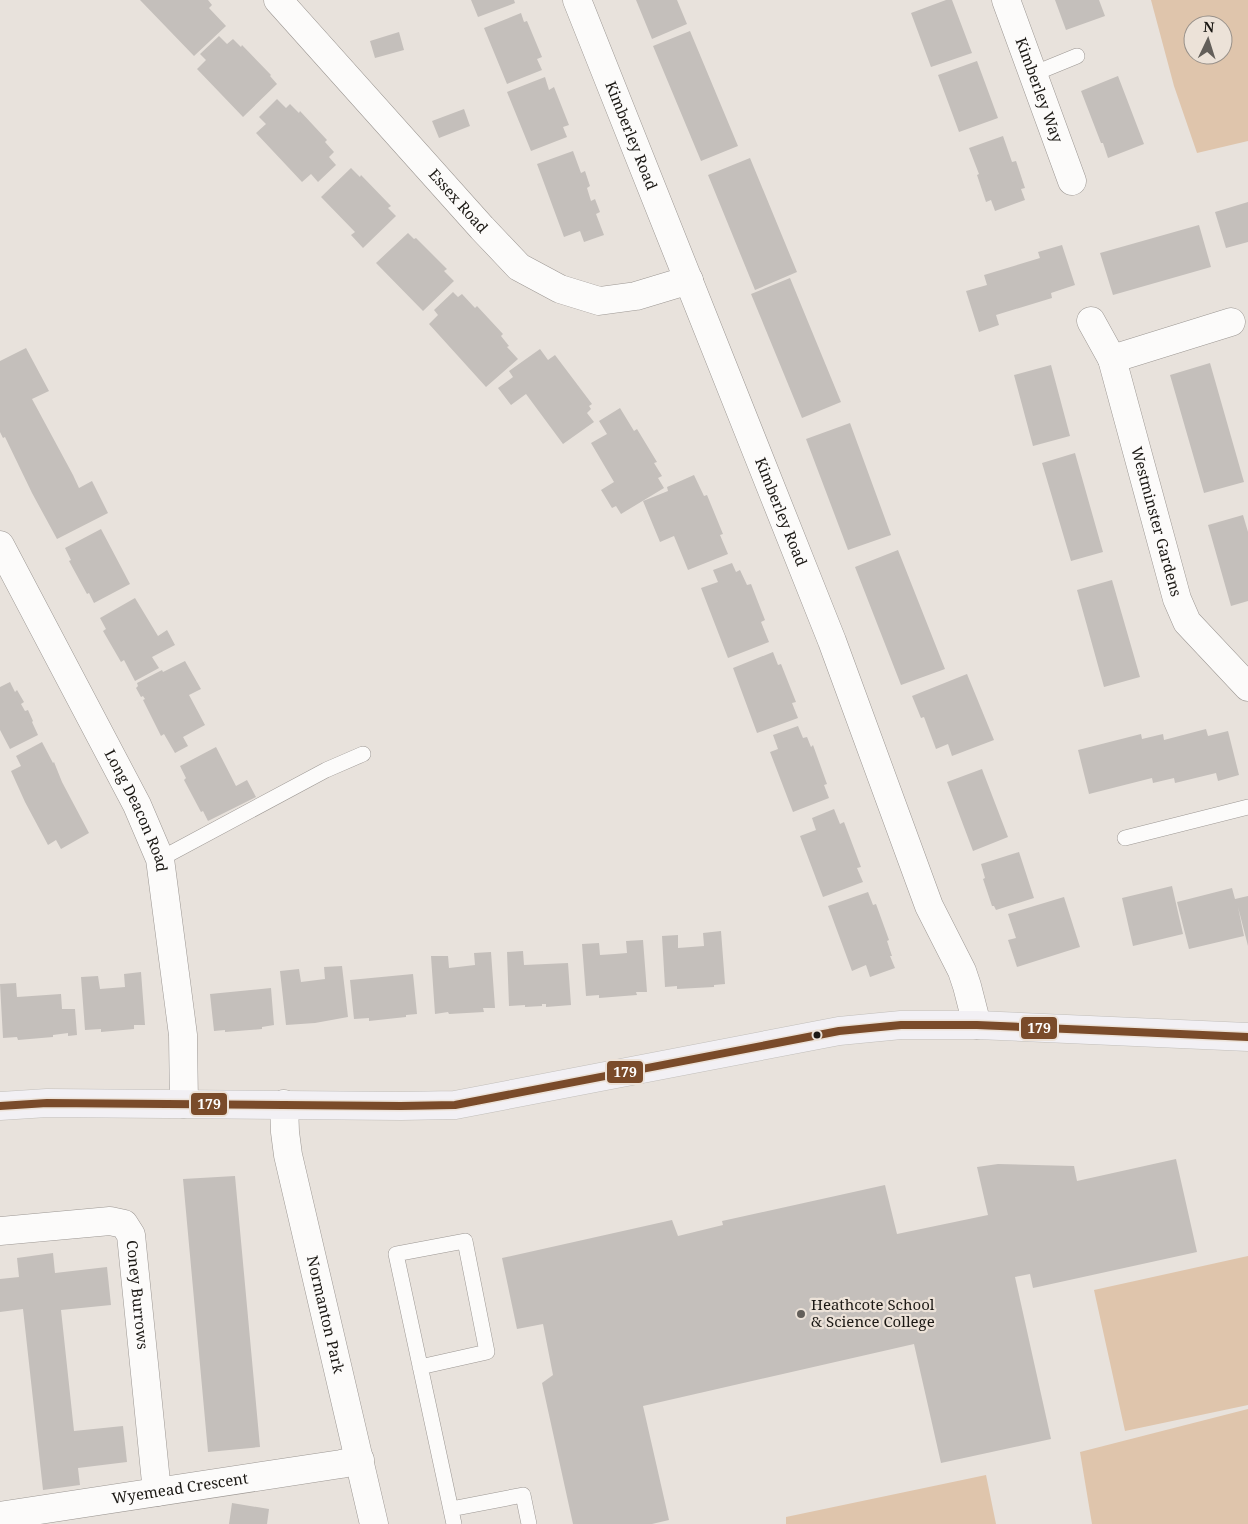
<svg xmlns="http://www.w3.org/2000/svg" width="1248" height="1524" font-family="'Noto Serif',serif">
<rect width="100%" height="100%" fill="#e8e2dc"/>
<path fill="#dfc5ac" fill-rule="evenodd" d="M1151,0H1248V141L1197,153L1174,86ZM1193,25H1223V55H1193Z
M1248,1256V1405L1125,1431L1094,1290Z
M1248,1409V1524H1092L1080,1452Z
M986,1475L996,1524H786V1517Z"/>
<path fill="#c4bfbb" d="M140,0H208L212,5L209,8L226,26L194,56Z
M471,0H514L515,3L478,17Z
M636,0H677L687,24L652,39Z
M946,0H952L972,53L931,67L911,13Z
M1055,0H1099L1105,16L1066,30Z
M521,13L524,22L527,21L542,57L537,59L542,70L507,84L484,28Z
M690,31L738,146L701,161L653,46Z
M399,32L404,50L375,58L370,41Z
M219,36L227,44L233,39L241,47L242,45L271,75L270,76L277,84L243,117L197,69L206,60L200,54Z
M977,61L998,118L959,132L938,75Z
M1118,76L1144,144L1108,158L1103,143H1101L1081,91Z
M545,77L549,90L554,87L569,125L563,127L567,137L531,151L507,92Z
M277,99L286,108L290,104L299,113L300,111L327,140L325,142L334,152L329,157L336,165L318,182L311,174L302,182L256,133L266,124L259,117Z
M464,109L470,126L439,138L432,121Z
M1003,136L1012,162L1016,161L1025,188L1021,189L1025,200L995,211L991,200L986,202L977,175L979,174L969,148Z
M573,151L581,173L585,171L590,186L587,188L591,201L595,199L600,212L596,214L604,235L584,242L580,231L564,237L537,164Z
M750,158L797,272L755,290L708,175Z
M351,168L360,177L361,175L391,206L388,208L396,216L363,248L351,235L355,232L321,197Z
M1248,202V242L1226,248L1215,212Z
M1199,225L1211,267L1113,295L1100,253Z
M408,233L414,239L416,238L447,269L444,271L454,281L423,311L376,263Z
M1062,245L1075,285L1051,293L1052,298L996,315L999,325L979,332L966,291L987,285L984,275L1040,258L1038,252Z
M790,278L841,402L802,418L751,294Z
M453,292L458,297L462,294L475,308L477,306L503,334L501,336L509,346L507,347L518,359L486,387L429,324L438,315L434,310Z
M26,348L49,391L32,399L73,475L79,488L92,481L108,513L57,539L32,493L5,437L3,438L0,432V361Z
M540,349L548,360L555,355L592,404L589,406L591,409L587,413L594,422L563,444L526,394L511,405L498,388L513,377L509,371Z
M1210,363L1244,482L1204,493L1170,375Z
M1051,365L1070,436L1033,446L1014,375Z
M620,408L634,431L637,429L657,462L654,463L662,476L658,478L664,488L621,514L616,506L612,508L601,490L614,482L591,443L607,434L599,421Z
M850,423L891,535L848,550L806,439Z
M1075,453L1103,552L1071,561L1042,463Z
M694,475L704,496L707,495L723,534L720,535L728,554L688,570L674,536L660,542L643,501L668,491L667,487Z
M1243,515L1248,532V601L1231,606L1208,525Z
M101,529L130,584L94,603L89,593L87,594L69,561L71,560L65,548Z
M898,550L945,669L901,685L855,567Z
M732,563L736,572L740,570L747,585L751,584L765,620L761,622L769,642L728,658L701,588L718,582L713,570Z
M1112,580L1140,677L1104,687L1077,590Z
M135,598L158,636L167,630L175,645L152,657L159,668L135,681L124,660L121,662L103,631L106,629L100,618Z
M773,652L778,665L781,664L796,702L792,703L798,718L757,733L733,668Z
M185,661L201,689L189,695L205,725L183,737L188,746L175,753L164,734L161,736L143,700L145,699L143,696L141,697L136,688L138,686L137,683L162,670L163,672Z
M967,674L994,740L952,756L948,744L936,749L924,717L921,718L912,696Z
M10,682L15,692L17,690L24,702L21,704L25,711L28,710L33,721L32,722L38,735L10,749L0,730V687Z
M798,726L803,738L807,737L811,747L813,745L827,784L824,785L829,798L793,812L770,752L778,749L773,735Z
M1206,729L1208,736L1228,731L1239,775L1218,781L1216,773L1175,783L1174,778L1153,783L1152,778L1089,794L1078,750L1141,734L1142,739L1163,734L1164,740Z
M42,742L53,763L54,762L62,782L89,833L61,849L56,840L48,845L25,802L11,771L21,766L16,756Z
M216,747L236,786L247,780L256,797L208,821L203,811L201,812L184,780L186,778L180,766Z
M982,769L1008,837L973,851L947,782Z
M834,809L840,824L844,822L861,867L857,868L863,882L823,897L800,836L816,830L812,818Z
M1019,852L1034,898L996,910L994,906H992L983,879L985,878L981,864Z
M1172,886L1183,934L1133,946L1122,898Z
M1232,888L1235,899L1248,896V946L1238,907L1244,936L1189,949L1177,902Z
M868,892L873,905L876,904L889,940L887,941L892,956H890L895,968L870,977L866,965L852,971L828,906Z
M1064,897L1080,947L1017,967L1008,940L1016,938L1008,914Z
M721,931L725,984L714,985V987L677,989V986L665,987L662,936L678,935V948L704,946L703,933Z
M643,940L647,992H636L637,995L599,998V995L586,996L582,944L599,943L600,955L615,954L627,953L626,941Z
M523,951L524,965L568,963L571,1005L546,1007V1004H542V1006L525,1007V1005L509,1006L507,952Z
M491,952L495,1008H483L484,1012L449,1014L448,1012L435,1014L431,956H448L449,968L475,965L474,953Z
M342,966L348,1017L315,1023L286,1025L280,971L299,969L301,982L325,979L324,967Z
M141,972L145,1025H134V1029L101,1032V1029L85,1030L81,977L98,976L100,989L125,987L124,974Z
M413,974L417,1014L406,1015V1017L369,1021V1018L354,1019L350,980Z
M16,983L17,997L61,994L62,1009H75L77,1035L68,1036V1033L53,1035V1037L18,1040L17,1037L3,1038L0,984Z
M271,988L274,1025L262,1027V1029L225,1032V1030L214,1031L210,994Z
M1176,1159L1197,1252L1033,1288L1030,1274L1015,1277L1051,1439L941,1463L914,1344L643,1406L669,1520L652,1524H573L542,1383L553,1375L543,1324L517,1329L502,1258L672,1220L678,1236L723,1225L722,1221L885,1185L897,1234L988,1215L977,1167L998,1164L1074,1166L1077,1181Z
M235,1176L260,1447L208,1452L183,1179Z
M53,1253L55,1273L107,1267L111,1305L61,1310L74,1431L123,1426L127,1462L78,1468L80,1485L43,1490L23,1309L0,1312V1279L19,1277L17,1258Z
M232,1503L269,1509L267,1524H229Z"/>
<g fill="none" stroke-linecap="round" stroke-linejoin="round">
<defs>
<path id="lane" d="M1033,74L1077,56
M1125,838L1248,807
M160,859L326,770L363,754
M420,1367L487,1352L465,1241L396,1254L454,1524
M451,1509L523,1495L529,1524"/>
<g id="street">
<path id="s1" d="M278,0L482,228L519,267L560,289L599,301L636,296L689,280"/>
<path id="s2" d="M577,0L832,641L929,906L962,971L967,986L977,1025"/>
<path id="s3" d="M1006,0L1072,181"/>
<path id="s4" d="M1091,321L1112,359L1177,599L1187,622L1248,687"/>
<path d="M1112,359L1231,322"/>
<path id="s5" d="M0,545L137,805L160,859L183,1035L184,1104"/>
<path id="s6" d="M284,1104L285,1132L288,1155L374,1524"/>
<path id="s7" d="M0,1231L110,1221L124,1224L131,1235L157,1492"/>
<path id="s8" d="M0,1516L341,1464L360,1460"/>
</g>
<path id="primary" d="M0,1106L47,1103L401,1106L455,1105L839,1031L901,1025H977L1248,1037"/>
</defs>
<use href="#lane" stroke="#9c9793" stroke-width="16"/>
<use href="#street" stroke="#9c9793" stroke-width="29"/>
<use href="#primary" stroke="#c1beba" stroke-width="29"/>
<use href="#lane" stroke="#fcfbfa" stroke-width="15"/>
<use href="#street" stroke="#fcfbfa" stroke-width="28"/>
<use href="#primary" stroke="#f2f0f4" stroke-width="28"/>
<defs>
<path id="bus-1" d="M0,1106L47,1103L401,1106L455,1105L839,1031L901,1025H977L1248,1037"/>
</defs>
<use href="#bus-1" stroke="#ece2d8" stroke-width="11"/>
<use href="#bus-1" stroke="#7a4b2a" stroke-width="8"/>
</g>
<circle fill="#1b1814" stroke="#ece2d8" stroke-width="2" cx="817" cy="1035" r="4.5"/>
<circle fill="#635f5a" stroke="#ece2d8" stroke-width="2" cx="801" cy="1314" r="5"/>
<g text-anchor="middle" stroke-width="4.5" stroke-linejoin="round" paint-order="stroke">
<g font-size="15" fill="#1b1814" stroke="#ece2d8">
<text dy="5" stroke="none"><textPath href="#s3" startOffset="96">Kimberley Way</textPath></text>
<text dy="5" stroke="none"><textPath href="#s2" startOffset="146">Kimberley Road</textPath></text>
<text dy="5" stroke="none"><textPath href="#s1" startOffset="270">Essex Road</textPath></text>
<text dy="5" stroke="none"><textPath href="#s2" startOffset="551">Kimberley Road</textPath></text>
<text dy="5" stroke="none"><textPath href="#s4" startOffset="212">Westminster Gardens</textPath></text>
<text dy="5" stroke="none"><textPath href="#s5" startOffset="299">Long Deacon Road</textPath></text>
<text dy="5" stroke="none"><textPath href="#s7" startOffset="198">Coney Burrows</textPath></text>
<text dy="5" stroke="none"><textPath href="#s6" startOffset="215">Normanton Park</textPath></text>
<text dy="5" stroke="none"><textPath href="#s8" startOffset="182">Wyemead Crescent</textPath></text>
</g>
<g font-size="15" fill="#1b1814" stroke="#ece2d8" text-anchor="start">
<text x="811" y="1310">Heathcote School<tspan x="811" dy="17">&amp; Science College</tspan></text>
</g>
</g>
<g stroke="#ece2d8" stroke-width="2">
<rect x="1020" y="1016" width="38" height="24" rx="5" fill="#7a4b2a"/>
<rect x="606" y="1060" width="38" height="24" rx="5" fill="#7a4b2a"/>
<rect x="190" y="1092" width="38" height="24" rx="5" fill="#7a4b2a"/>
</g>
<g font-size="14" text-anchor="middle" font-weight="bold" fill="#fff">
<text x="1039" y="1033">179</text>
<text x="625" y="1077">179</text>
<text x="209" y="1109">179</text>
</g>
<g transform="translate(1208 40) rotate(4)"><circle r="24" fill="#ece2d8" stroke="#98918a"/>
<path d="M0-4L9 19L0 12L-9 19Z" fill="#635f5a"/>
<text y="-8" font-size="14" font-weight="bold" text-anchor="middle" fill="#1b1814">N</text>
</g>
</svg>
